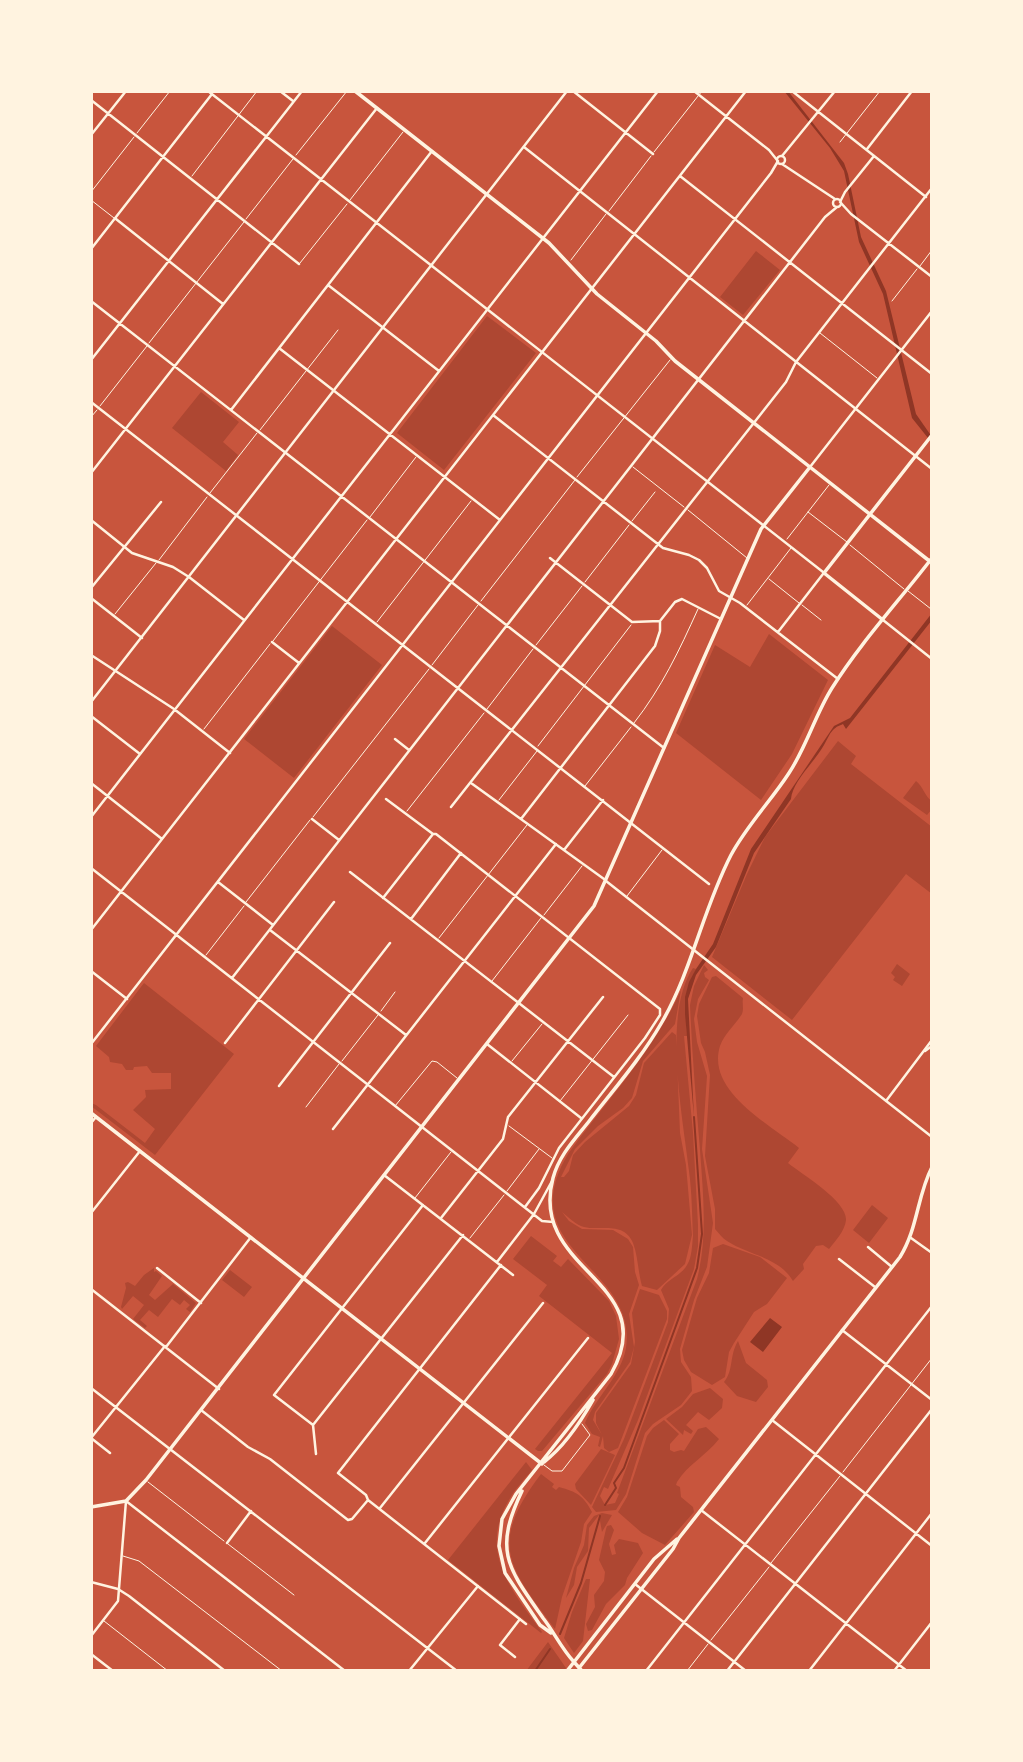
<svg xmlns="http://www.w3.org/2000/svg" width="1023" height="1762" font-family="'Exo 2',sans-serif">
<rect width="100%" height="100%" fill="#c8553d"/>
<path fill="#ae4732" d="M756,251L780,270L743,315L720,297Z
M487,316L536,353L444,470L397,433Z
M201,392L239,422L223,442L238,455L226,471L172,428Z
M332,626L382,665L294,778L244,739Z
M769,634L828,680L792,754L761,800L676,733L715,645L750,667Z
M838,741L856,756L851,764L932,827V894L906,874L792,1020L712,957L747,874L765,837Z
M916,781C923,786 925,797 932,801V809L927,815L903,798Z
M897,964L910,974L902,986L893,980L895,977L891,973Z
M704,965L708,970L704,973L705,977L709,980L698,999L694,1019L697,1042L707,1076L702,1149L713,1223L707,1267L694,1300L680,1349L681,1362L691,1377L692,1391L681,1405L653,1424L645,1433L626,1494L616,1510L596,1512L592,1507L624,1439L668,1322L669,1309L661,1290C667,1279 681,1276 687,1265C692,1258 692,1245 693,1236C692,1215 692,1193 689,1171C683,1117 662,1014 693,968L696,969C686,991 685,1012 687,1036H684L693,1133L698,1225V1246L694,1269L638,1420L608,1489L604,1487L600,1496L605,1505L615,1503L619,1494L617,1493L697,1279C708,1237 703,1193 700,1150C696,1102 692,1053 690,1005L694,986Z
M716,976L743,998C742,1004 744,1009 742,1014C735,1025 725,1033 720,1046C706,1091 769,1124 799,1148L788,1163C803,1175 847,1201 846,1220C845,1231 835,1241 829,1249L823,1245L816,1246L803,1264L804,1269L793,1281C779,1257 748,1255 727,1241C722,1238 719,1233 715,1229V1209L705,1156L710,1075L705,1052L701,1043L697,1016L699,1004L712,977Z
M144,983L234,1054L155,1155L91,1106V1103L96,1105L145,1143L155,1129L133,1110L146,1097L145,1090L171,1089V1073H152L147,1066L134,1067L133,1070H126L122,1064L110,1062L109,1057L96,1046Z
M681,990L675,1024L643,1061L632,1098L623,1108L598,1126L575,1149L561,1177H564L569,1171L573,1155L585,1142L629,1106L636,1095L644,1063L672,1032L676,1035L680,1133L686,1165L692,1235L685,1264L657,1290L642,1286C638,1272 638,1256 633,1243C624,1221 600,1231 584,1227C576,1225 567,1216 562,1212L569,1221L582,1229L613,1230L628,1239L633,1247L635,1272L639,1285L629,1314L634,1347L630,1362L595,1412L593,1420L602,1435L596,1423V1413L631,1364L635,1342L632,1313L640,1289L659,1295L667,1311V1319L618,1448L609,1452L604,1448L603,1436L600,1447L598,1446L600,1437L592,1434L585,1423C596,1397 621,1376 626,1348C638,1266 510,1251 568,1154C607,1100 653,1052 681,990Z
M872,1205L888,1218L869,1243L853,1230Z
M531,1236L557,1256L553,1261L561,1267L568,1259L609,1301L616,1316L619,1339L612,1364L607,1374L542,1451H538L535,1449L612,1353L539,1296L547,1285L513,1259Z
M723,1244L760,1257L787,1278L767,1304L754,1312L734,1343L729,1352L725,1377L712,1385L691,1372L684,1360L682,1350L697,1298L709,1273L713,1248Z
M154,1268V1272L156,1271L162,1276L149,1295L155,1300L173,1284L196,1303L190,1312L186,1309L190,1305L184,1300L180,1305L172,1299L158,1317L149,1310L140,1320L147,1326L145,1328L133,1319L144,1305L133,1296L122,1309L121,1307L126,1288L125,1283L128,1282L135,1286L144,1275Z
M230,1270L252,1287L244,1297L222,1280Z
M738,1341L746,1363L767,1380L768,1387L756,1402L737,1396L724,1382C734,1370 729,1356 738,1341Z
M710,1388L723,1399L722,1408L709,1420L698,1412L686,1425L693,1431L691,1434L684,1430L683,1435L666,1419L682,1407L693,1394Z
M664,1420L679,1434L670,1444V1450L674,1452L681,1450L684,1451L698,1429L706,1427L719,1439C706,1456 688,1464 677,1482L676,1485L680,1487L681,1497L693,1507L694,1512L665,1545L642,1533L618,1512L627,1497L647,1436L653,1428Z
M601,1449L615,1455L591,1505L576,1489L575,1484Z
M526,1462L532,1470C524,1480 515,1489 509,1500C478,1552 512,1591 542,1632L541,1633L448,1560Z
M541,1474L554,1484L552,1487L556,1490L559,1487C577,1492 583,1495 592,1512L584,1524L581,1542L562,1597L555,1629C508,1566 488,1544 541,1474Z
M602,1513L612,1515L602,1532L599,1515L589,1528L588,1551L577,1567L574,1585L566,1598L574,1568L584,1545L587,1525L594,1516Z
M611,1525L614,1530L609,1544L612,1555L616,1554L614,1545L619,1539L638,1543L643,1553L627,1578L625,1585L606,1604L592,1630L588,1631L586,1624L595,1607L594,1595L604,1581L605,1572L599,1560L606,1529L607,1526Z
M586,1579H590L583,1641L574,1653L564,1638L572,1612Z
M548,1642L566,1668L564,1671H526Z"/>
<path fill="#8f3625" d="M784,91H788L844,163L848,174L861,237L886,291L916,414L932,437V443L912,418L883,294L859,242L844,171L830,148Z
M932,613V620L846,729L843,724C839,726 837,726 833,730C829,734 827,740 824,745C816,760 792,782 791,799L754,853L716,947L696,975L688,999L694,1117L685,1014V997L689,982L696,969L713,944L751,849L834,726L850,718Z
M770,1318L782,1327L763,1352L750,1342Z"/>
<g fill="none" stroke-linecap="round" stroke-linejoin="round">
<path stroke="#8f3625" stroke-width="2" d="M605,1505L616,1488L614,1483L624,1468L697,1268L702,1234L694,1117
M560,1634L581,1583L600,1516
M535,1671L550,1649"/>
<path stroke="#fff3e0" stroke-width="1" d="M137,133L170,91
M840,142L880,91
M654,152L702,91
M296,155L347,91
M192,176L257,91
M91,192L134,137
M91,200L114,218
M350,200L403,132
M609,211L651,156
M246,219L293,159
M571,260L606,214
M300,263L347,204
M920,266L932,250
M892,301L917,269
M820,333L877,378
M149,343L244,222
M100,406L147,346
M91,417L97,410
M260,430L338,330
M633,467L684,507
M577,477L670,360
M210,493L257,433
M688,510L747,558
M808,512L847,542
M370,517L416,457
M632,521L655,492
M787,539L829,485
M850,545L904,589
M159,560L207,497
M769,579L799,603
M585,582L629,525
M908,591L931,609
M481,601L575,480
M747,605L791,548
M802,605L821,620
M115,614L156,563
M377,622L471,501
M273,641L367,520
M536,645L582,586
M432,665L478,605
M487,709L533,649
M634,723C662,687 679,651 698,609
M204,729L270,644
M538,746L631,625
M585,786L631,727
M499,800L537,751
M407,811L484,713
M313,817L429,669
M627,896L662,850
M246,902L310,820
M544,915L582,866
M439,938L527,825
M206,955L244,906
M492,981L541,918
M381,1011L395,992
M342,1061L378,1015
M512,1061L542,1024
M560,1101L628,1015
M395,1106L432,1061L437,1062L457,1078
M306,1107L339,1064
M509,1126L552,1158
M507,1191L539,1149
M415,1198L451,1152
M470,1238L504,1195
M544,1465L552,1471H562L590,1435L582,1424
M843,1472L932,1358
M148,1482L224,1541
M228,1544L294,1595
M123,1556L139,1561L282,1671
M771,1563L840,1476
M104,1621L168,1671
M711,1640L769,1567
M687,1671L708,1644"/>
<path stroke="#fff3e0" stroke-width="2.5" d="M208,91L432,266
M280,91L293,101
M573,91L653,154
M694,91L769,150L777,160
M792,91L926,197
M91,100L299,264
M91,135L126,91
M524,147L932,469
M867,149L912,91
M777 160a4 4 0 1 1 8 0a4 4 0 1 1-8 0Z
M782,156L835,91
M782,164L835,199
M680,176L932,374
M833 203a4 4 0 1 1 8 0a4 4 0 1 1-8 0Z
M840,202L845,192L874,156
M841,203L851,214L932,277
M116,219L223,304
M91,249L212,94
M328,285L439,371
M91,301L664,748
M279,348L500,520
M91,360L302,91
M91,402L709,884
M231,410L432,151
M493,415L663,548L689,555L699,560L707,568L719,591L740,603L838,679
M91,473L377,108
M550,558L632,622L660,621L675,602L682,599L721,619
M189,577L244,620
M91,588L161,502
M91,598L142,638
M778,632L823,574
M272,642L299,663
M91,655L174,709L230,753
M91,716L140,754
M395,739L409,750
M91,783L162,839
M471,783L604,879
M386,799L433,834
M451,807L786,382L796,362L932,188
M91,817L658,91
M312,819L339,840
M521,819L655,646L660,631V621
M564,850L603,800
M91,868L542,1221L553,1222
M350,872L614,1077
M218,882L273,925
M383,898L433,834H436L660,1009V1015L645,1038L559,1148L539,1188L525,1207
M411,919L461,853
M91,930L746,91
M270,930L406,1035
M91,971L127,999
M232,978L790,262L825,217L837,207
M225,1043L334,902
M91,1044L771,173L778,161
M487,1044L581,1118
M925,1051L932,1046
M279,1086L390,943
M91,1123L96,1117
M333,1129L556,844
M384,1175L513,1275
M91,1213L140,1151
M441,1218L503,1139L508,1117L603,997
M911,1238L932,1253
M868,1247L892,1267
M839,1259L875,1287
M497,1262L534,1214L552,1181
M501,1265L338,1473L366,1495L368,1500L526,1624
M157,1268L201,1303
M91,1289L219,1389
M842,1330L932,1400
M166,1347L251,1237
M91,1388L457,1671
M201,1410L248,1447L270,1459L348,1520L352,1519L368,1500
M772,1420L932,1546
M313,1425L463,1235
M91,1438L165,1346
M91,1438L110,1453
M316,1454L313,1425L274,1395L423,1205
M126,1501L345,1671
M380,1508L543,1303
M701,1510L907,1671
M227,1543L251,1511
M425,1543L588,1338
M91,1582L118,1589L129,1596L225,1671
M635,1584L746,1671
M91,1654L113,1671
M515,1657L500,1645L520,1619
M409,1671L478,1586
M646,1671L932,1306
M727,1671L932,1409
M809,1671L932,1513
M894,1671L932,1622"/>
<path stroke="#fff3e0" stroke-width="2.5" d="M432,266L823,572
M810,467L932,311
M91,520L132,553L173,567L189,577
M883,620L932,659
M91,702L567,91
M606,881L932,1137
M886,1101L932,1040
M91,1636L118,1601L126,1501"/>
<path stroke="#fff3e0" stroke-width="3.5" d="M355,91L549,243L597,294L656,341L675,361L932,563
M883,620L824,573L932,435
M91,1113L542,1464
M544,1462C565,1446 580,1423 593,1400
M522,1491C493,1551 508,1568 543,1618C554,1632 561,1648 574,1662L567,1671
M91,1507L126,1501L146,1480L594,906L761,529L810,467
M551,1633L540,1625L505,1573L499,1546L502,1519L516,1494L611,1374C664,1281 528,1272 553,1178C559,1155 576,1138 590,1120C615,1088 642,1057 662,1022C692,970 703,909 731,855C747,825 771,801 789,773C807,746 815,715 832,688C861,642 899,601 932,558"/>
<path stroke="#fff3e0" stroke-width="3.5" d="M579,1668L673,1549L679,1538L900,1257C918,1228 917,1196 932,1167
M582,1671L574,1662L654,1559L677,1539"/>
</g>
<rect width="1023" height="1762" fill="none" stroke="#fff3e0" stroke-width="186"/>
</svg>
